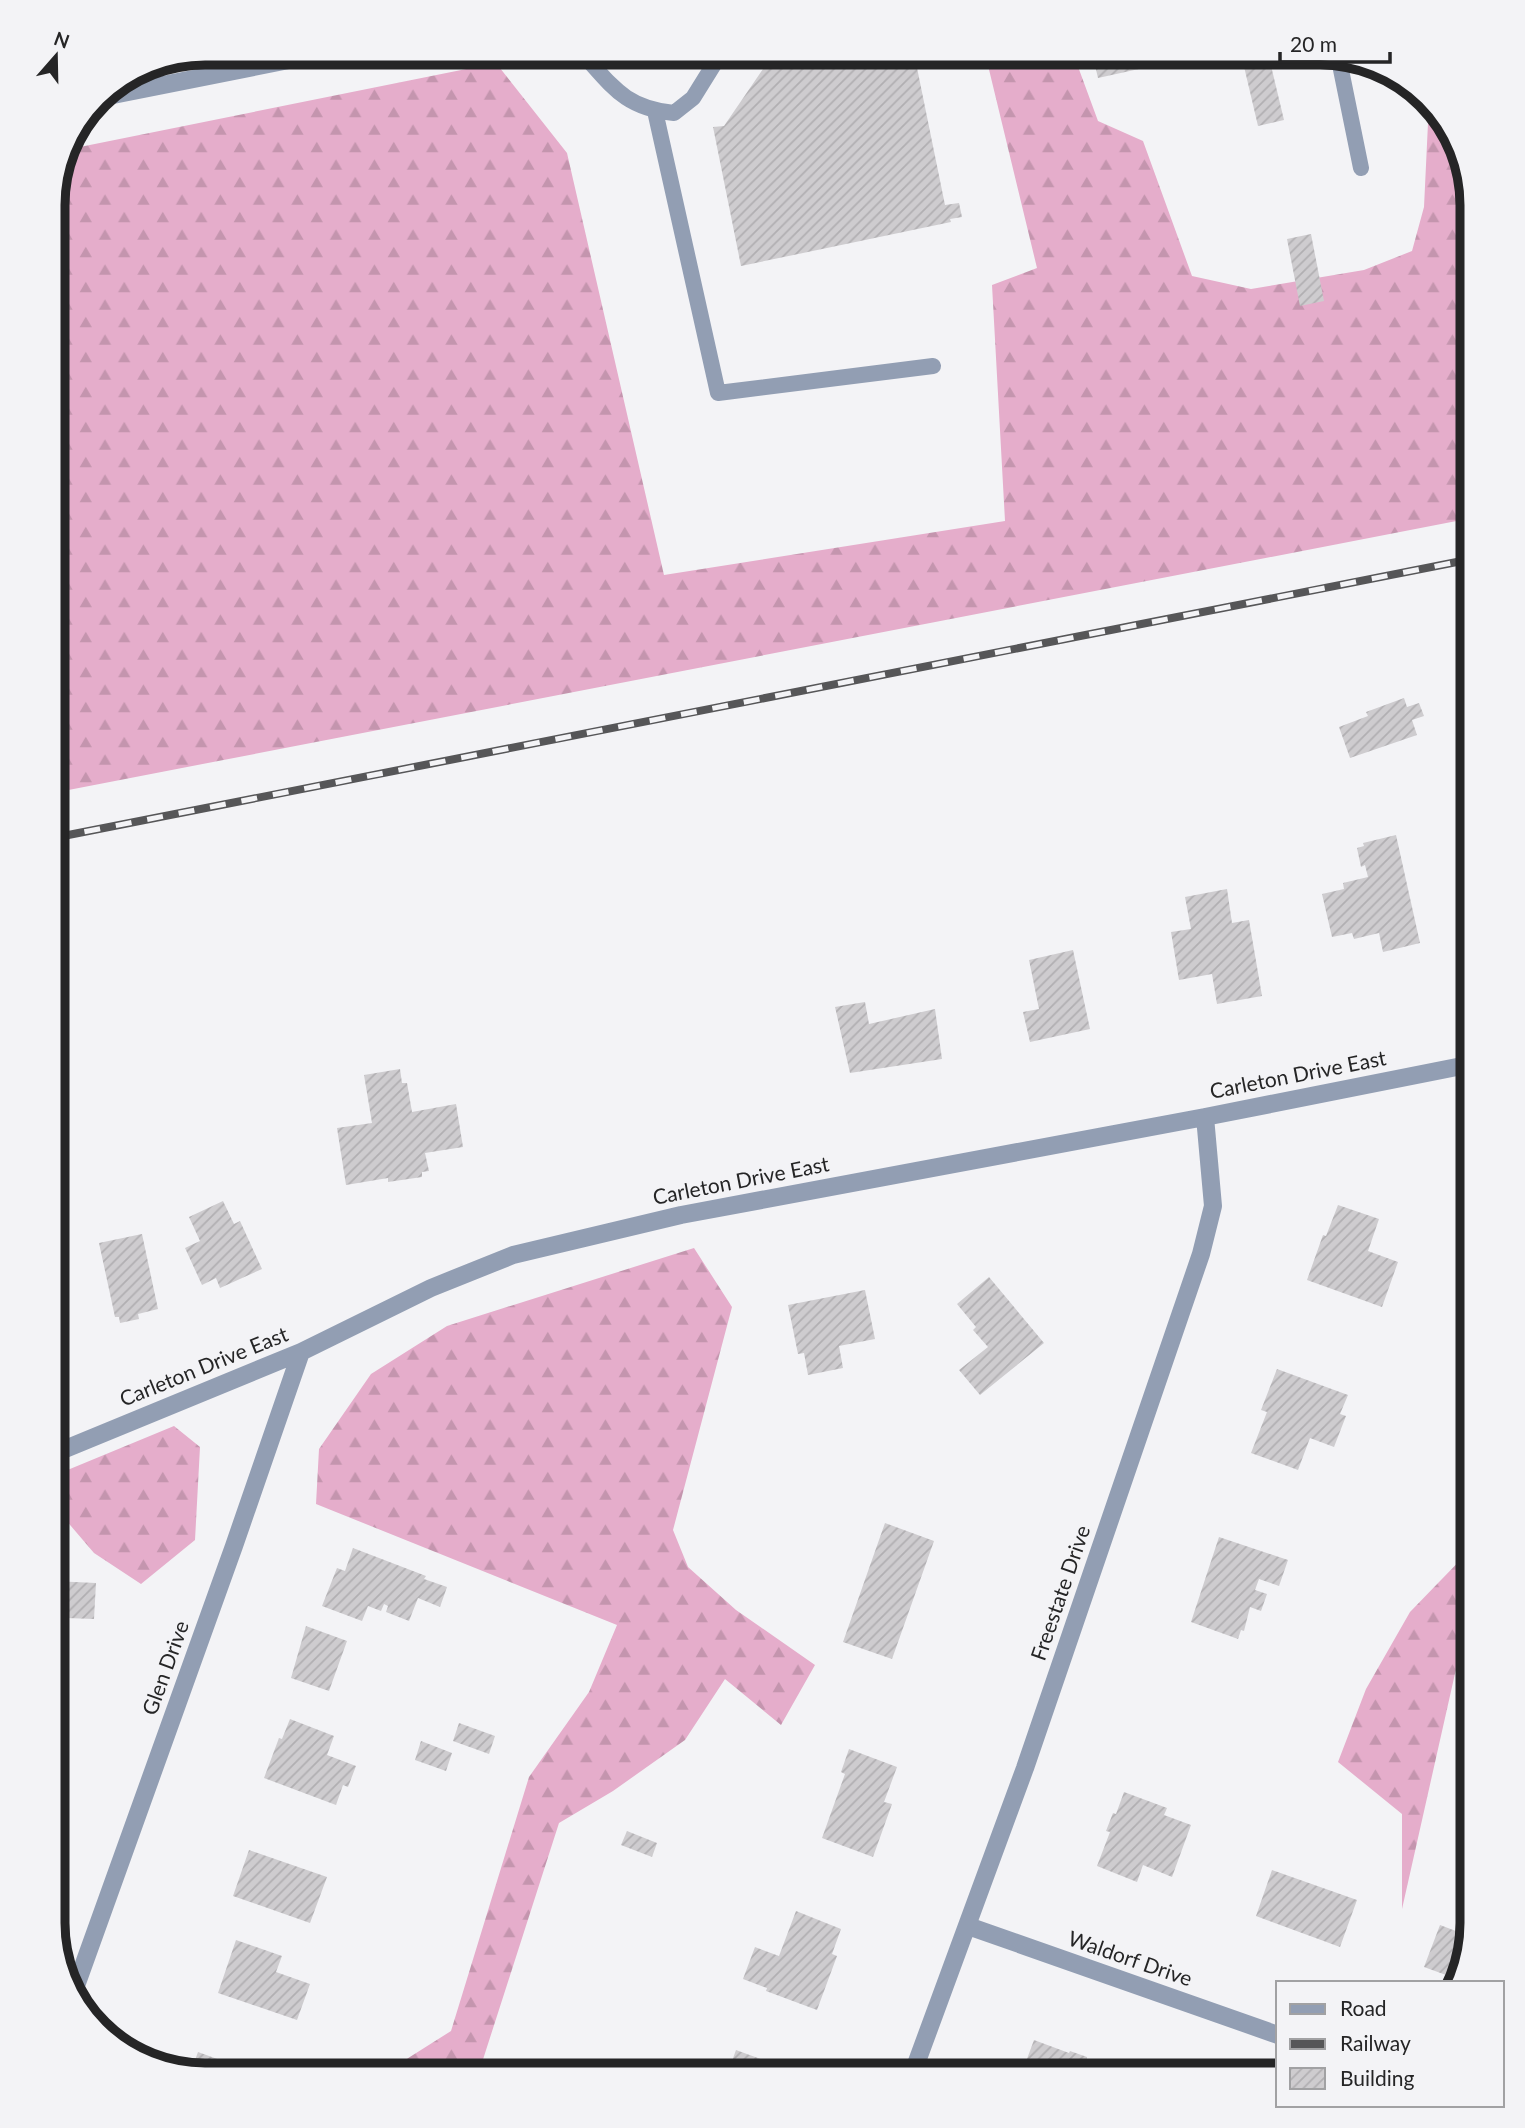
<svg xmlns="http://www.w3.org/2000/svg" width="1525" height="2128" font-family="Lato,sans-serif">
<defs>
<pattern id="forest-firs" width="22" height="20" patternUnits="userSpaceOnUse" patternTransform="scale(1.75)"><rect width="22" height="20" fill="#e5adcb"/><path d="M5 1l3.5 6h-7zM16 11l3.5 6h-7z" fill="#c495ae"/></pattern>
<pattern id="building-hatch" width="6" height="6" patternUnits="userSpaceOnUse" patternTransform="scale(1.75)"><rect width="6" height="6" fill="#cecccf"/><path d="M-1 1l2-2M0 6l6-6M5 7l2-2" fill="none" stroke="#b1afb2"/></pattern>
</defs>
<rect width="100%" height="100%" fill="#f3f3f6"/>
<path fill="url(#forest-firs)" d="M985,53H1073L1098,121L1143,141L1192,276L1251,289L1364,270L1412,251L1424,207L1428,123L1422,98L1452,128L1472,204V518L53,793V194L65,150L496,63L567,153L664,575L1005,521L992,285L1037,268Z
M694,1248L732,1307L673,1530L688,1567L736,1610L815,1665L781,1725L725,1679L685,1740L613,1791L559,1823L478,2075H343L344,2070L394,2067L451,2031L529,1777L589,1692L617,1625L316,1504L319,1449L371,1374L447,1326Z
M174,1426L200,1447L195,1540L141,1584L94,1553L53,1505V1476Z
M1472,1548V1598L1402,1909V1814L1338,1762L1366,1689L1410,1612Z"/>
<path fill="url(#building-hatch)" d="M774,53H914L945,205L959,203L962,217L950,219L951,222L741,266L713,127L724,126Z
M1092,53H1206L1207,54L1098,78Z
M1262,53H1268L1284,120L1258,126L1242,58Z
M1311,234L1324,301L1300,306L1287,239Z
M1404,698L1407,707L1419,703L1424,716L1412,720L1417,735L1350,758L1339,727L1368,716L1366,712Z
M1396,835L1420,943L1383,952L1379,933L1354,939L1352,933L1332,937L1322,894L1344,889L1343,883L1368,877L1365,865L1361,867L1357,848L1364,846L1363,843Z
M1227,889L1232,923L1249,920L1262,996L1217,1004L1212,974L1179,980L1171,932L1191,929L1185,897Z
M1073,950L1090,1029L1030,1042L1023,1012L1039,1009L1029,960Z
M865,1002L869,1024L935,1009L942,1059L850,1073L835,1007Z
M400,1069L402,1083H407L412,1112L456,1104L463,1147L425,1153L429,1171L422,1172V1177L388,1182V1178L346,1185L337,1128L372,1123L364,1075Z
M223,1201L234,1224L240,1221L262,1269L220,1288L216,1278L202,1285L185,1248L200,1241L189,1217Z
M1338,1205L1379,1219L1368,1251L1398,1262L1382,1307L1307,1280L1323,1235L1326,1236Z
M142,1234L158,1309L138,1314L139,1319L120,1323L119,1317H115L99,1243Z
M989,1277L1044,1343L980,1395L959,1370L988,1347L973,1330L976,1327L957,1304Z
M865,1290L875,1339L839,1346L843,1368L808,1375L804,1353L798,1354L788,1305Z
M1277,1369L1348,1395L1340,1414L1346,1416L1334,1447L1310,1438L1298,1470L1251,1453L1267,1412L1261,1410Z
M885,1523L934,1541L892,1659L843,1642Z
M1219,1537L1288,1560L1279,1586L1259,1579L1255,1590L1267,1594L1261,1611L1250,1607L1244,1631L1241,1630L1238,1639L1191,1622Z
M353,1548L426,1576L424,1579L447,1587L440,1607L418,1598L409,1621L386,1612L388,1606L384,1604L381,1611L368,1606L362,1621L322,1606L337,1568L345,1571Z
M53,1581L96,1583L94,1619L66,1618L62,1693L53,1692Z
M306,1626L347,1641L329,1691L291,1678Z
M290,1719L334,1736L327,1755L356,1766L348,1787L343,1785L336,1805L264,1778L279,1738L282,1739Z
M459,1723L495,1736L489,1754L453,1741Z
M421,1741L452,1753L446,1771L415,1760Z
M849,1749L897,1767L884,1802L892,1804L873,1857L822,1838L845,1774L841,1772Z
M1124,1792L1167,1808L1164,1815L1191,1825L1172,1877L1143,1865L1137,1882L1097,1866L1110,1832L1106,1831L1113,1813L1116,1814Z
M627,1831L657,1843L652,1857L621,1845Z
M249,1850L327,1877L310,1923L233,1896Z
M1272,1870L1357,1900L1340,1947L1256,1916Z
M796,1911L841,1929L832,1954L837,1956L817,2010L766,1991L767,1988L743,1979L755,1947L779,1956Z
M1440,1925L1469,1936L1457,1979L1424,1967Z
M236,1940L282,1956L276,1972L310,1984L297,2020L218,1993Z
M1034,2040L1069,2053L1070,2051L1087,2057V2059L1106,2067L1103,2075H1021Z
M736,2050L780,2066L777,2075H727Z
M198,2052L245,2069L244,2072L252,2075L190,2074Z"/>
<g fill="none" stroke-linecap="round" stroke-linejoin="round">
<path stroke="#929eb3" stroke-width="16" d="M582,53C613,87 625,108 674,113L693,98L721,53
M1338,55L1361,168
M655,111L718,393L933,366"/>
<path stroke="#929eb3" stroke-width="18" d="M98,98L324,53
M53,1454L301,1352L431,1288L513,1255L681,1215L1205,1117L1472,1064
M968,1926L1278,2035
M72,1997L234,1546L301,1352
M912,2075L1025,1768L1201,1254L1213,1206L1205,1117"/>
<defs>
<path id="rail" d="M53,838L1472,559"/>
</defs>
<use href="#rail" stroke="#565658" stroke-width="8"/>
<use href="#rail" stroke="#f3f3f6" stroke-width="5" stroke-dasharray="16" stroke-linecap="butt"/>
</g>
<g text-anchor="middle" stroke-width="5" stroke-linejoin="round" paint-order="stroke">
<g font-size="21" fill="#252526" stroke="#f3f3f6">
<text transform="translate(1298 1075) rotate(-11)" y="7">Carleton Drive East</text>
<text transform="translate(741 1181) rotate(-11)" y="7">Carleton Drive East</text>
<text transform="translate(204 1367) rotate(-22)" y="7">Carleton Drive East</text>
<text transform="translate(1061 1593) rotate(-71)" y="7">Freestate Drive</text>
<text transform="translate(166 1668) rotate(-70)" y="7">Glen Drive</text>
<text transform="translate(1130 1959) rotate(19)" y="7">Waldorf Drive</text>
</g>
</g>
<path d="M0 0H1525V2128H0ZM205 65H1320A140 140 0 0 1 1460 205V1923A140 140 0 0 1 1320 2063H205A140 140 0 0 1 65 1923V205A140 140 0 0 1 205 65Z" fill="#f3f3f6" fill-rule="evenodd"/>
<path fill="none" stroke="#252526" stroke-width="9" d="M205 65H1320A140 140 0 0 1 1460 205V1923A140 140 0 0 1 1320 2063H205A140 140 0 0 1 65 1923V205A140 140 0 0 1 205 65Z"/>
<rect x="1276" y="1981" width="228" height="126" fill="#f3f3f6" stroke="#a1a1a3" stroke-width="2"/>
<rect x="1290" y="2004" width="35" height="10" fill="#929eb3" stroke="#a1a1a3" stroke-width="2"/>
<text x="1340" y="2016" font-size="21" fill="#252526">Road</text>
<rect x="1290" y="2039" width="35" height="10" fill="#565658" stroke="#a1a1a3" stroke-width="2"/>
<text x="1340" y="2051" font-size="21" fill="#252526">Railway</text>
<rect x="1290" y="2068" width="35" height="21" fill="url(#building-hatch)" stroke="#a1a1a3" stroke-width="2"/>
<text x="1340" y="2086" font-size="21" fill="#252526">Building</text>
<g transform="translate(56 56) rotate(20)" stroke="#f3f3f6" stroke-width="5" paint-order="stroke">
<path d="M0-5L12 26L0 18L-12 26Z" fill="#252526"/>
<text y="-10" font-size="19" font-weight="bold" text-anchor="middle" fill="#252526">N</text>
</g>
<path d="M1280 52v10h110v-10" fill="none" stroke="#252526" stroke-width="3.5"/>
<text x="1290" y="52" font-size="21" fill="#252526" stroke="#f3f3f6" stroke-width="5" paint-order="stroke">20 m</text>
</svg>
